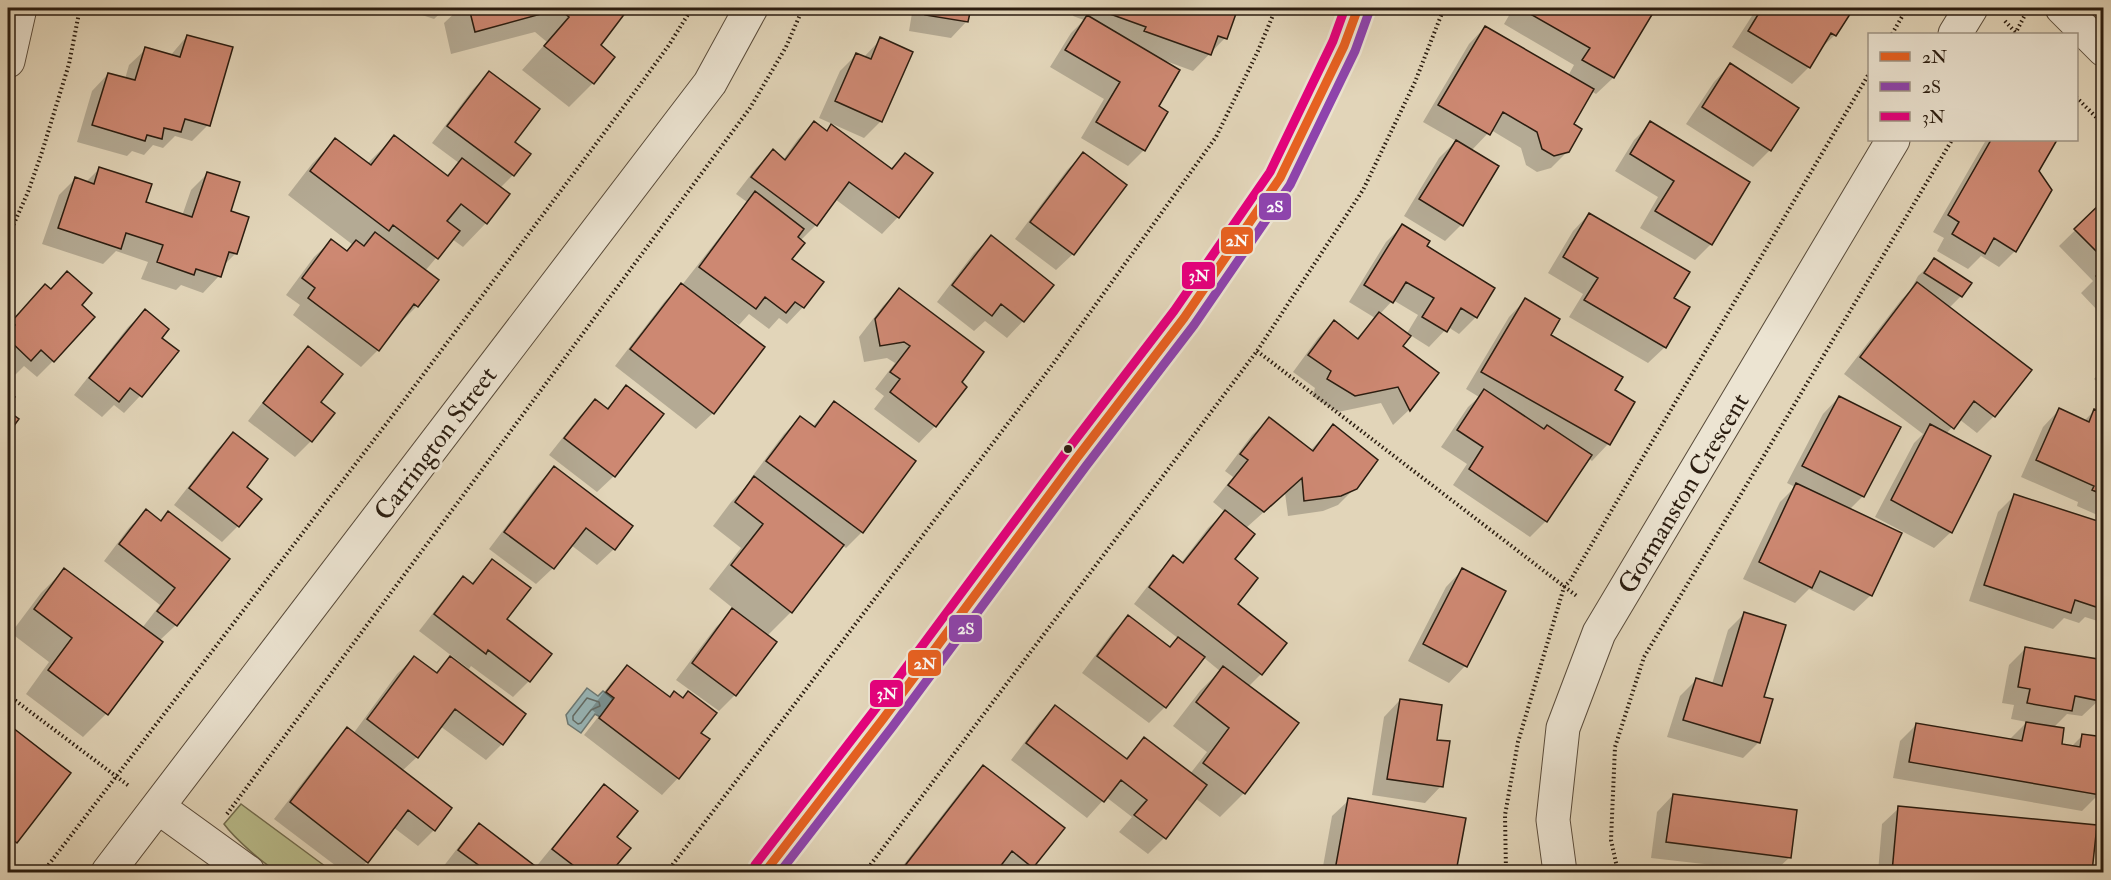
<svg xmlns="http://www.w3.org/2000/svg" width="2111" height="880" font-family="'IM FELL Double Pica',serif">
<rect width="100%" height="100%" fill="#e2d5b9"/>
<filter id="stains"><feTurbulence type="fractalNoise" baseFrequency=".00333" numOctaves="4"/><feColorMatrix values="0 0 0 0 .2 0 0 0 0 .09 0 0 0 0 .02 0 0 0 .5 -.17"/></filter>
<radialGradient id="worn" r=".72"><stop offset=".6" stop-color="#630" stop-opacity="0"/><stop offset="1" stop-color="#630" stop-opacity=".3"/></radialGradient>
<path fill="#b9bc8b" stroke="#726c4e" stroke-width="1.5" d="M241,804L333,872C316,873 297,875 281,872C268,870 232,835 224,824Z"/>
<path fill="#98b6b8" stroke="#6c7975" stroke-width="1.5" d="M587,688L598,696L603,691L613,699L600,717L595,714L581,733L568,724L566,715Z"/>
<path fill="#0003" fill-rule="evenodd" d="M408,8H446L434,19L407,10Z
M460,8H628L599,45L613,57L593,83L569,107L522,70L547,42L535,32L451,54L444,23Z
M879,8H969L967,21L951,38L909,31L912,13Z
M1076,8H1233L1236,9L1225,38L1193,71L1163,60L1157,107L1144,150L1128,166L1081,138L1104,99L1050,67L1071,33L1084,20L1073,16Z
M1503,8H1654L1613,78L1596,94L1591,91L1572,124L1568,151L1551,168L1537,172L1526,165L1521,148L1491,130L1471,151L1461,225L1445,241L1404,216L1439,158L1456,141L1423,122L1469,44L1485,27L1568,76L1574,65L1504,24L1511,12Z
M1757,8H1852L1835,35L1818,51L1808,68L1792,84L1732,47Z
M187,36L208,125L192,141L175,136L163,148L153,145L144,155L132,151L127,156L77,142L92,91L108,74L125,79L129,65L146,49L170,56Z
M881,39L911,53L881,121L864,138L819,118L840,71L856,55L863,58Z
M1730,65L1797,108L1770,150L1753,167L1686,124L1714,82Z
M489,73L513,142V175L500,188L486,223L463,247L452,239L425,271L417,306L401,322L399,321L378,350L361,367L293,315L300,305L286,295L314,257L331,241L345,252L353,245L288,195L312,164L335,140L367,164L394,137L446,176L459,163L432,143L473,89Z
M814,123L826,132L832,126L890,169L905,155L898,217L882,234L835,199L816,225L800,241L790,259L803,307L787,324L779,318L769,329L749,314L739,325L726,316L724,318L713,413L696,429L615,366L665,301L682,285L747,202L736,194L756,168L773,151L783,160L798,139Z
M1651,123L1711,244L1695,260L1640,228L1658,197L1615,171L1634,140Z
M1986,140H2055L2037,171L2015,251L1999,267L1981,256L1968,269L1937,251L1944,238L1933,232Z
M1083,154L1073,254L1056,270L1015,239L1067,170Z
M100,168L144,203L182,216L191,190L207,174L236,253L223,266L219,276L203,293L181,285L176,290L141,279L148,262L116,251L103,264L42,244L59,195L75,179L86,182Z
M2104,202V306L2098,311L2081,293L2093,281L2059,246Z
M1589,214L1672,299L1665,347L1648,363L1569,317L1583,294L1548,273L1573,231Z
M1402,226L1425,246L1493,288L1476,317L1459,334L1448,327L1429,347L1410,335L1401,346L1437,373L1409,410L1393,425L1381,403L1338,412L1312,396L1315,388L1293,372L1318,338L1334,322L1356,339L1375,318L1349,302L1386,242ZM1393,300L1418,315L1406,335L1380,314Z
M991,237L1023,321L1007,338L985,321L974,331L937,302L974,253Z
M1935,260L1970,283L1961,296L1949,308L2030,370L1994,416L1977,433L1959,419L1946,434L1951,532L1934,548L1875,517L1914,443L1923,434L1844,374L1901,300L1910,291L1918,276Z
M67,273L79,305L53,361L37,377L24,366L14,376L8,370V327L29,303L50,290Z
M899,290L960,382L935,426L919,443L874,409L884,396L875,389L895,363L887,358L864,362L859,337L883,306Z
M1525,300L1548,336L1613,391L1633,402L1608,444L1592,461L1588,458L1546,521L1530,537L1453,485L1467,464L1441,447L1468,407L1479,397L1466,389L1509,317Z
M145,311L160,338L177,351L140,396L124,413L114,405L102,417L74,395L128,327Z
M308,348L319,403L311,441L295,457L248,421L292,365Z
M2104,368V387L2094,379Z
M626,387L614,476L597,492L549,455L579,417L595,401L606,409Z
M1839,397L1863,496L1849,510L1871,595L1854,611L1809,589L1795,603L1743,579L1780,502L1795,487L1787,483L1823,414Z
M834,403L862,532L846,548L842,545L791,612L767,636L735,695L719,711L676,680L716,627L734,609L709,589L741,548L713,526L731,502L753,480L751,478L784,434L800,418L812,427Z
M2059,410L2084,421L2094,411L2104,415V623L2085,617L2079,623L2064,618L2053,629L1969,601L1998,512L2015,495L2100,523L2102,517L2077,506L2078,502L2021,477L2043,427Z
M1269,419L1310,451L1333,426L1355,488L1338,505L1323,511L1288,516L1285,493L1246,528L1233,560L1236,605L1261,674L1248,687L1244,793L1220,817L1195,798L1164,838L1148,854L1119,832L1132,817L1106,797L1087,818L1011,760L1039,723L1055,707L1125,759L1144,739L1190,774L1207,752L1173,726L1200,691L1220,671L1203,657L1165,707L1149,723L1082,673L1112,633L1128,617L1169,648L1179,639L1134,604L1157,574L1173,557L1181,563L1208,528L1225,512L1213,502L1233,477L1225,471L1252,435Z
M233,434L245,487L238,526L222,542L174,505L217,450Z
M554,468L614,549L597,565L571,545L553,568L536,584L489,549L538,484Z
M146,511L159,522L168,513L227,559L176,625L159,641L106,714L83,737L26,694L49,662L11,633L41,593L64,570L142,628L160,605L104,561L129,528Z
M492,561L505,620L529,681L513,697L471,666L469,669L419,631L447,595L463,578L471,584Z
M1462,570L1465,666L1449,683L1408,661L1446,587Z
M1744,614L1762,698L1759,742L1743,758L1667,737L1680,696L1696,680L1712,684L1728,630Z
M2025,649L2099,700L2082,716L2067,714L2053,728L2060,745L2071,747L2083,735L2099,794L2082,811L1893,778L1900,741L1916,725L2009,740L2027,722L2011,719L2014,705L2002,703L2009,665Z
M414,658L435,673L450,658L502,744L486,760L440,726L417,757L402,771L434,830L418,846L393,827L367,862L356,872H344L274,819L331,746L347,729L353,734L397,674Z
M627,667L707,739L678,778L662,795L584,735L599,716L591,709L611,683Z
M1400,700L1435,741L1441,786L1425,803L1372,795L1384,717Z
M8,726L69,773L8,850Z
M983,767L1032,867L1026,872H1002L997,869L994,872H898L967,783Z
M604,786L615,837L629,848L609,872H450L443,867L463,841L479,825L535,868L588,803Z
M1673,795L1790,857L1774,872L1651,858L1657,812Z
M1349,800L1464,819L1455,872H1322L1332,816Z
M1899,808L2095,827L2090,872H1878L1882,824Z"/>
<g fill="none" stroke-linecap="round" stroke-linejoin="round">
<path stroke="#626a64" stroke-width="1.5" d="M587,698L599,702L600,706L591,710L581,723L578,724L573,720V716Z"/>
</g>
<path fill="#cd8872" stroke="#2b1d10" stroke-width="1.5" d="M469,8H629L601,45L615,57L594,84L544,46L569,17L559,9L475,32Z
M926,8H971L968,22L925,15Z
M1111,8H1238L1227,39L1218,36L1211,55L1144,31L1146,27L1110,14Z
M1520,8H1656L1614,78L1582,60L1590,48Z
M1762,8H1854L1836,36L1831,33L1810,68L1748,31Z
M1087,15L1180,70L1159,106L1168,112L1145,151L1096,122L1120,82L1065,50Z
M1485,26L1594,89L1574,124L1582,129L1569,152L1554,156L1542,149L1537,132L1503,112L1490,135L1438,105Z
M187,35L233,47L210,126L185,119L181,132L164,128L162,139L147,135L145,141L92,125L108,73L135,80L145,47L180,57Z
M880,37L913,52L882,122L835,101L856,53L871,59Z
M1730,63L1799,108L1771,151L1702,107Z
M489,71L540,109L515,142L531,154L514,176L447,126Z
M814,121L827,131L831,124L892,169L905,153L933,173L899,218L849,182L817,226L751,177L773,149L785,160Z
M1650,121L1750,182L1712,245L1655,211L1674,181L1630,154Z
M394,135L448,176L462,158L510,194L487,224L461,204L447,221L460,231L438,259L393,225L389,231L310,171L335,138L371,165Z
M1456,140L1499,166L1463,226L1419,199Z
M1991,140H2057L2039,171L2052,190L2016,252L1994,238L1985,254L1952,234L1959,222L1948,215Z
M1083,152L1127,185L1074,255L1030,222Z
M99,167L152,184L146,202L192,217L207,172L240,182L231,211L249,217L237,254L229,252L221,277L196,269L194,275L157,262L163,245L126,233L121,249L58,228L75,177L94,184Z
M755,191L804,229L798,237L805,243L792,259L824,282L804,308L795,302L786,313L765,297L756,309L699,267Z
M2104,200V259L2074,229Z
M1589,213L1690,272L1674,298L1690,307L1666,348L1584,300L1598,278L1563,257Z
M1402,224L1430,241L1427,246L1495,288L1477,318L1461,308L1447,332L1422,317L1434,298L1406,282L1393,303L1364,285Z
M375,232L439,280L418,307L414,304L379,351L308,298L315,288L302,278L331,239L347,251L356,240L364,246Z
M991,235L1054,285L1024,322L1001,304L992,316L952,285Z
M1934,258L1972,283L1962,297L1924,273Z
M2104,268V284L2096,276Z
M67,271L92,293L82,305L95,317L54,362L41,350L31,361L8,339V334L15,325L12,321L45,284L51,289Z
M1917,282L2032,370L1995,417L1974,401L1954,429L1860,357Z
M681,283L765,347L714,414L630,349Z
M899,288L984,352L962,382L967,387L936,427L890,392L900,379L890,372L910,346L904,342L880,346L875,319Z
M1525,298L1560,319L1551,335L1623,377L1615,390L1635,402L1610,445L1481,372Z
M145,309L169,329L162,338L179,351L142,397L130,388L119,402L89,378Z
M1379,312L1411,336L1403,346L1439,373L1410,411L1398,387L1355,396L1327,379L1331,371L1308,355L1334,320L1358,339Z
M308,346L343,374L321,402L335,413L312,442L263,403Z
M626,385L664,414L615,477L564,438L595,399L608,409Z
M1484,389L1544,429L1547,425L1592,455L1547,522L1469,469L1483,447L1457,430Z
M8,391L15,397L8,407Z
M1839,396L1901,427L1864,497L1802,466Z
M834,401L916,461L863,533L766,461L800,416L815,427Z
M2059,408L2089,422L2094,409L2104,413V495L2092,490L2094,486L2036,460Z
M8,411L19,419L8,434Z
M1269,417L1313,451L1333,424L1378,460L1357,489L1341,496L1304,501L1302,478L1264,512L1228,485L1248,460L1240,454Z
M1930,424L1991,456L1952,533L1891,500Z
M233,432L268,459L247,487L262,499L239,527L189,488Z
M554,466L633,526L615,550L586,528L554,569L504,532Z
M754,476L844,545L792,613L731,565L763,524L735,502Z
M1796,483L1902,533L1872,596L1820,571L1812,588L1759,562Z
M2014,494L2104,523V602L2099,600L2096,607L2075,600L2071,613L1984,585Z
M146,509L161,521L168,511L230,559L177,626L157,611L175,588L119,544Z
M1225,510L1255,534L1235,559L1258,578L1238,604L1287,643L1262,675L1149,587L1173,555L1183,563Z
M492,559L531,588L507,619L552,654L530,682L488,650L486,654L434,614L463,576L473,584Z
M64,568L163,642L108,715L48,670L72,638L34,609Z
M1462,568L1506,591L1467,667L1423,644Z
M732,608L777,642L736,696L692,663Z
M1744,612L1786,625L1764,697L1773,699L1760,743L1683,720L1696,678L1722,686Z
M1128,615L1170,647L1178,637L1205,657L1166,708L1097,656Z
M2025,647L2104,660V680L2100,701L2075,696L2072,711L2027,703L2030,689L2018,687Z
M414,656L437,673L450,656L526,714L503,745L455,709L418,758L367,719Z
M627,665L670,697L674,691L683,698L688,691L717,713L701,733L710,739L679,779L599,718L614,698L606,692Z
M1223,666L1299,723L1245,794L1203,763L1229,728L1196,702Z
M1400,699L1442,705L1437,740L1450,741L1443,787L1387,779Z
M1055,705L1127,759L1144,737L1207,785L1166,839L1134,815L1147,800L1121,780L1104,802L1026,743Z
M2026,722L2064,728L2062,744L2080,747L2082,734L2104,737V775L2100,795L1909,762L1916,723L2022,741Z
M8,724L71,773L17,843L8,836Z
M347,727L452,808L435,831L408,810L368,863L290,802Z
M983,765L1065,828L1033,868L1012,851L996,872H900Z
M604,784L638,811L617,837L631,848L611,872H582L552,849Z
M1673,794L1797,810L1791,858L1666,842Z
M1348,798L1466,818L1456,872H1349L1335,870Z
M1898,806L2097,825L2092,872H1892Z
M479,823L543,872H488L458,850Z"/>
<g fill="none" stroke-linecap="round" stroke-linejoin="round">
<defs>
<path id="street" d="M2062,8L2104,50
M1955,34L1971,8
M8,61L20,8
M158,807L248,872
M108,872L710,83L751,8
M1560,872L1553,820L1563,728L1599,633L1893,140"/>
<path id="secondary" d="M765,872L883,719L1076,459L1184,318L1280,178L1344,46L1358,8"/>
</defs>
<use href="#street" stroke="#594b3a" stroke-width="35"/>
<use href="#secondary" stroke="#2b1d10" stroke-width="35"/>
<path stroke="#2b1d10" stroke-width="4" stroke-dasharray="1.5 3" stroke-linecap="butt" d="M2005,21L2017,34
M1892,34L1907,8
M2015,34L2027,11
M2076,97L2104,125
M8,237L28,192L42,152L69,64L80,8
M1257,351L1578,597
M8,695L129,786
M227,814L750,108L786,47L803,8
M43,872L393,415L634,93L669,45L692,8
M667,872L1053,364L1216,137L1258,51L1276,8
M865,872L1257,351L1363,190L1415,82L1444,8
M1506,872L1505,815L1518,742L1564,587L1570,581L1870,72
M1618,872L1611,840L1615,747L1644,657L1952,140"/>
<use href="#street" stroke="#ece4d2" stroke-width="33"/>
<use href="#secondary" stroke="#ece4d2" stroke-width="33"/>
<defs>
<path id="bus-1" d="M765,872L883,719L1076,459L1184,318L1280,178L1344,46L1358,8"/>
<path id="bus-2" d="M780,872L893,726L1086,466L1194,325L1290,185L1355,51L1369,12"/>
<path id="bus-3" d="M755,865L873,712L1066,452L1174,311L1270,172L1333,41L1345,8"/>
</defs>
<use href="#bus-1" stroke="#ece4d2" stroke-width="14"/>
<use href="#bus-2" stroke="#ece4d2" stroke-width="14"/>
<use href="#bus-3" stroke="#ece4d2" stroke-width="14"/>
<use href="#bus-1" stroke="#e86121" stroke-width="9"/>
<use href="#bus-2" stroke="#8e44ad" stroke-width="9"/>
<use href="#bus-3" stroke="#e5007d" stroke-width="9"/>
</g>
<circle fill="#2b1d10" stroke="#ece4d2" stroke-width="2" cx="1068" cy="449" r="5"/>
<g text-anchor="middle" stroke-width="6" stroke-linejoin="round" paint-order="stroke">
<g font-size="26" fill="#2b1d10" stroke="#ece4d2">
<text transform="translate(435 443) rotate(-53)" y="9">Carrington Street</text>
<text transform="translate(1683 493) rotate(-59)" y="9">Gormanston Crescent</text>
</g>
</g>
<g stroke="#ece4d2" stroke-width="2">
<rect x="1258" y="192" width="34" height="29" rx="6" fill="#8e44ad"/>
<rect x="1220" y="226" width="34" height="29" rx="6" fill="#e86121"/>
<rect x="1181" y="261" width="35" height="29" rx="6" fill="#e5007d"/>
<rect x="948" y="614" width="35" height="29" rx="6" fill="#8e44ad"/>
<rect x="907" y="649" width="35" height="28" rx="6" fill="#e86121"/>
<rect x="869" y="679" width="35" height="29" rx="6" fill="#e5007d"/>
</g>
<g font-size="16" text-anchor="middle" font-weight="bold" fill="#fff">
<text x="1275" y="212">2S</text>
<text x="1237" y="246">2N</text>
<text x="1199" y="281">3N</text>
<text x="966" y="634">2S</text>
<text x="925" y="669">2N</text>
<text x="887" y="699">3N</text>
</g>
<rect width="2111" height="880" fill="none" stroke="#e2d5b9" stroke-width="30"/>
<rect x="9" y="9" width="2093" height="862" fill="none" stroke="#2b1d10" stroke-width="3"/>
<rect x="15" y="15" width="2081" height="850" fill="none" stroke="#2b1d10" stroke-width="1.5"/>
<rect x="1868" y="33" width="210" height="108" fill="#ece4d2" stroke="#9f9484" stroke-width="1.5"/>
<rect x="1880" y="52" width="30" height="9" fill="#e86121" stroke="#9f9484" stroke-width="1.5"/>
<text x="1922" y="63" font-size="18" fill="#2b1d10">2N</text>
<rect x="1880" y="82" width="30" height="9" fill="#8e44ad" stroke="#9f9484" stroke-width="1.5"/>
<text x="1922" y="93" font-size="18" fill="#2b1d10">2S</text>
<rect x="1880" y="112" width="30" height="9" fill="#e5007d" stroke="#9f9484" stroke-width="1.5"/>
<text x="1922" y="123" font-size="18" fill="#2b1d10">3N</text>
<rect width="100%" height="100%" filter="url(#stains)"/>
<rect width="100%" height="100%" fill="url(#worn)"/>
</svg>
